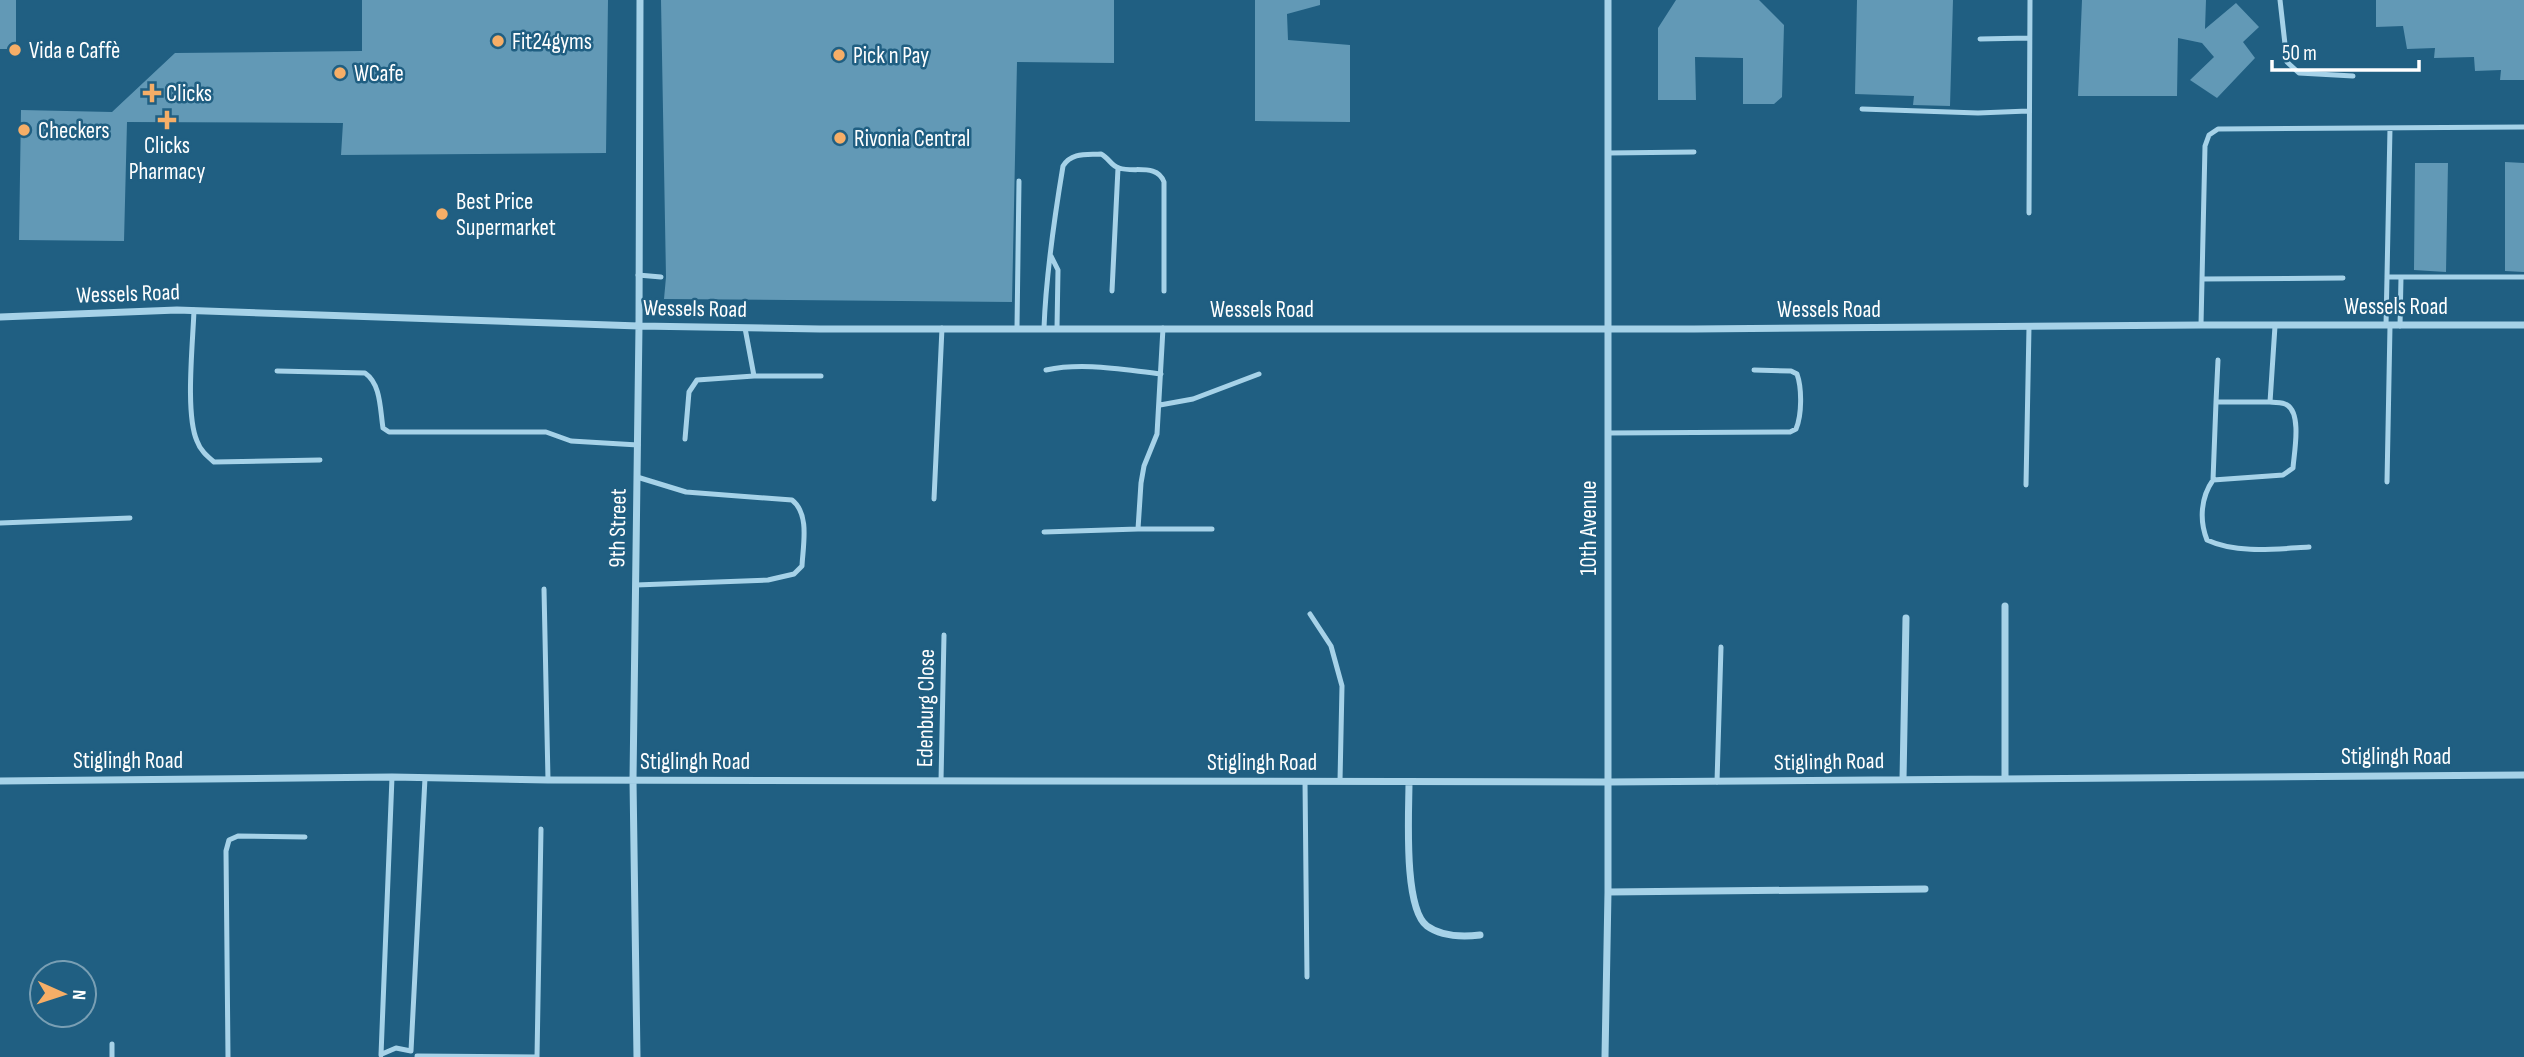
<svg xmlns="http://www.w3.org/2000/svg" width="2524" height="1057" font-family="'Sofia Sans Condensed',sans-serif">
<rect width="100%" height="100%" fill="#205f82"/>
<path fill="#6299b6" d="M0,0H16V49H0Z
M362,0H608L606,153L341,155L343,123L127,122L124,241L19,240L21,110L112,112L175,53L362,51Z
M661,0H1114V63L1017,62L1012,302L664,299L666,277Z
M1255,0H1320V5L1287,14L1288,40L1350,45V122L1255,121Z
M1676,0H1759L1784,25L1782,97L1774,104H1743V58L1695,57L1696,100H1658V28Z
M1857,0H1953L1950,106L1913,105L1914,96L1855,94Z
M2082,0H2206L2205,29L2236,3L2259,27L2243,42L2255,58L2217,98L2190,80L2214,57L2202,43L2178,38L2177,96H2078Z
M2376,0H2524V80H2500L2501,70L2475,71L2474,57L2434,58L2435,48L2407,49L2403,26L2376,27Z
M2505,162L2524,163V272L2505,271Z
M2415,163H2448L2446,272L2414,270Z"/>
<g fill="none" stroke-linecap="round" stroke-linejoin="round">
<path stroke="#a6d2e8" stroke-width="5" d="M2280,0L2287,62L2299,73L2353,76
M1980,39L2029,38
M1862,109L1978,113L2028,111
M2390,128L2387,277H2524
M1608,153L1694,152
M2029,213L2030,0
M1051,256L1058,270L1057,328
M638,275L661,277
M2202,279L2343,278
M1112,291L1118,168
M194,310C193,342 185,414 197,441C200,450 207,456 214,462L320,460
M2201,325L2205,146L2209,135L2218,129L2524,127
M2386,325L2387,277
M2400,326L2401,277
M1017,328L1019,181
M1044,328C1046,274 1054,220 1063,166C1072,152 1087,155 1101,154C1109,158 1111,166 1119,168C1134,173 1157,163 1164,182V291
M2218,360L2216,402H2270L2275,326
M1046,370C1084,362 1123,370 1161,374
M277,371L365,373C381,384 380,409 383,428L389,432H546L571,441L638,445
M754,376H821
M2270,402C2276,403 2283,402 2287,405C2302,414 2294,453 2293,468L2283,475L2213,480C2201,497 2199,520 2207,540C2237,554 2276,549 2309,547
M1160,405L1193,399L1259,374
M1608,433L1790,432L1796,429C1802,415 1802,388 1797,374L1791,371L1754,370
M685,439L689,392L697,380L754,376L745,328
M2213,480L2216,402
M2387,482L2390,326
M2026,485L2029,327
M934,499L942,328
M0,523L130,518
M1138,529L1141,483L1144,466L1157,434L1163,328
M1044,532L1138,529H1212
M636,585L768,580L794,574L802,566C803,545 810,514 792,500L686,492L637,477
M544,589L548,780
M1310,614L1331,646L1342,686L1340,781
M941,781L944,635
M1305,781L1307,977
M1717,782L1721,647
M411,1051L425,778
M382,1054L396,1048L411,1051
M381,1055L392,777
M417,1056L537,1057
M112,1057V1044
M228,1057L226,851L229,840L238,836L305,837
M537,1057L541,829"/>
<path stroke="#a6d2e8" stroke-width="7" d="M0,317L177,310L639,326L820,329H1694L2201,325H2524
M2005,779V606
M1903,780L1906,618
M0,781L392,777L548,780L1607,782L2524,775
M1409,782C1409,811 1403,908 1427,926C1442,937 1462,937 1480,935
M1608,892L1925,889
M637,1057L633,780L639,326L640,0
M1605,1057L1608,892V0"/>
</g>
<g fill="#f6ae67" stroke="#205f82" stroke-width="2.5">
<circle cx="498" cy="41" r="7"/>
<circle cx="15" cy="50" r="7"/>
<circle cx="839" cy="55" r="7"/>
<circle cx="340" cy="73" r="7"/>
<path d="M148.5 82.5h7v7h7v7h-7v7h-7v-7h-7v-7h7z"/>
<path d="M163.5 109.5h7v7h7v7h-7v7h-7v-7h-7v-7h7z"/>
<circle cx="24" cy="130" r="7"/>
<circle cx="840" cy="138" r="7"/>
<circle cx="442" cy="214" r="7"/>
</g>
<g text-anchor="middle" stroke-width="5" stroke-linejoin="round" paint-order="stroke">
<g font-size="23" fill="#fff" stroke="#205f82" text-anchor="start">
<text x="512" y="49">Fit24gyms</text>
<text x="29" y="58">Vida e Caffè</text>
<text x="853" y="63">Pick n Pay</text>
<text x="354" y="81">WCafe</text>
<text x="166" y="101">Clicks</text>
<text x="38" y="138">Checkers</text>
<text x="854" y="146">Rivonia Central</text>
<text x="167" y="153" text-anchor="middle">Clicks<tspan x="167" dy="26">Pharmacy</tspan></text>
<text x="456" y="209">Best Price<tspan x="456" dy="26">Supermarket</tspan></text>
</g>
<g font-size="23" fill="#fff" stroke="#205f82">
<text transform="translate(128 293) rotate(-2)" y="8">Wessels Road</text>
<text x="2396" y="314">Wessels Road</text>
<text transform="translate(695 308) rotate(1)" y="8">Wessels Road</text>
<text x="1262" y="317">Wessels Road</text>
<text x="1829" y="317">Wessels Road</text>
<text transform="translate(617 528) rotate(-89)" y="8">9th Street</text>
<text transform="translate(1588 528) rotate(-90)" y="8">10th Avenue</text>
<text transform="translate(925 708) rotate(-89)" y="8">Edenburg Close</text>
<text x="2396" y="764">Stiglingh Road</text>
<text x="128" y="768">Stiglingh Road</text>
<text x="695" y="769">Stiglingh Road</text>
<text transform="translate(1829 761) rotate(-1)" y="8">Stiglingh Road</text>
<text x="1262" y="770">Stiglingh Road</text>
</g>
</g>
<g transform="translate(63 994) rotate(93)"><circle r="33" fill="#205f82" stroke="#799fb4" stroke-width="2"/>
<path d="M0-5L12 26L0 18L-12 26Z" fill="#f6ae67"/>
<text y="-10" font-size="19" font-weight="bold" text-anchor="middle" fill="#ffffff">N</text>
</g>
<path d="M2272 60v10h147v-10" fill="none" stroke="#ffffff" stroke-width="3.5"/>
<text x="2282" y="60" font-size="21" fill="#ffffff" stroke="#205f82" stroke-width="5" paint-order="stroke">50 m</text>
</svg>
